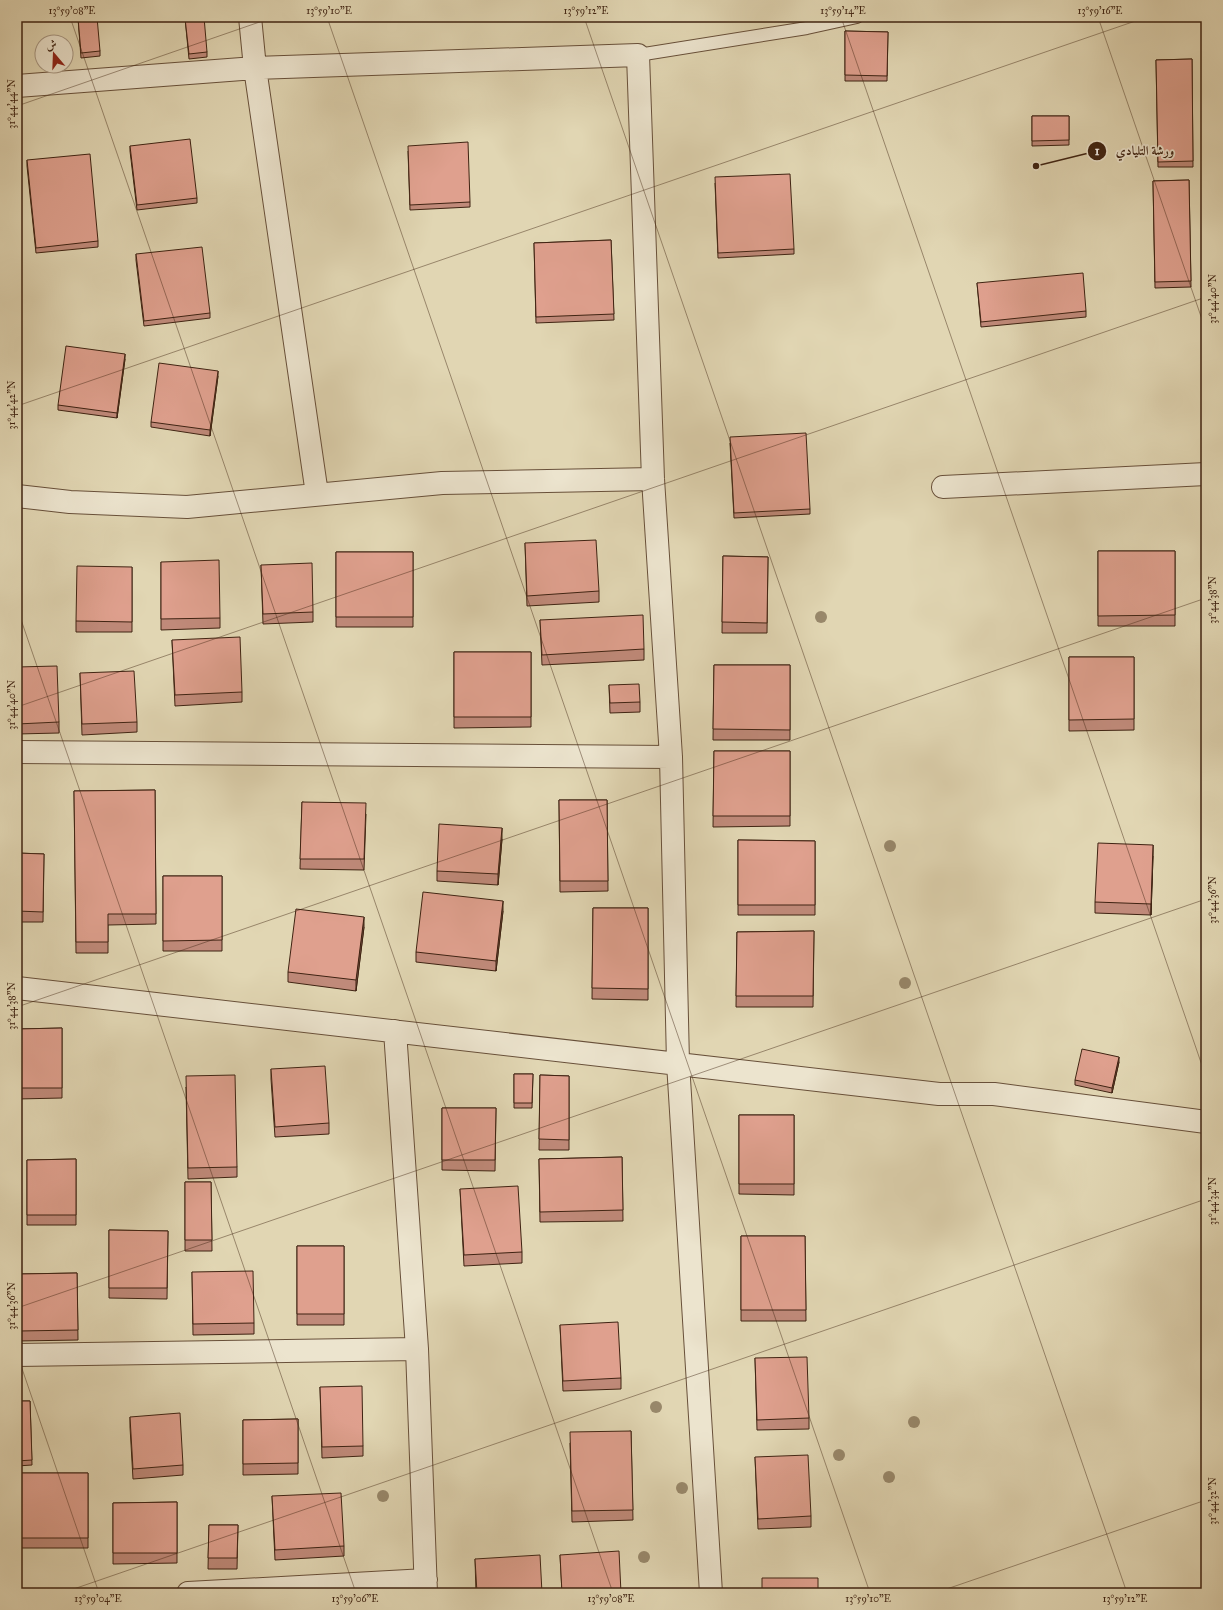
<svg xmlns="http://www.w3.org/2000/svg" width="1223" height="1610" font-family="'IM FELL Great Primer',Amiri,serif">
<rect width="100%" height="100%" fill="#e1d6b3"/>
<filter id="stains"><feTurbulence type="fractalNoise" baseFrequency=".005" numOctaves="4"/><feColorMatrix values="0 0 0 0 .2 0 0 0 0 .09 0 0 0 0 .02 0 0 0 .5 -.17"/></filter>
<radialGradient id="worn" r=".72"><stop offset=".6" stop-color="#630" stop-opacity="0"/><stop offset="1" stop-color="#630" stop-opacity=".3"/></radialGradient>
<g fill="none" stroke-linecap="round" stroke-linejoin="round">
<defs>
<path id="lane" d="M638,55L807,28L857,17"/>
<path id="street" d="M250,17L255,68L317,494
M17,86L255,68L638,55L653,479L671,757L678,1063L711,1593
M943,487L1206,474
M17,496L70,502L187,507L442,483L653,479
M17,752L671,757
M17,988L939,1094H994L1206,1122
M395,1031L417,1349L426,1593
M17,1355L417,1349
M188,1593L426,1580"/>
</defs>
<use href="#lane" stroke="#68503a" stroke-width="14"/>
<use href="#street" stroke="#68503a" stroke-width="24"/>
<use href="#lane" stroke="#ece4ce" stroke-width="12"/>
<use href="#street" stroke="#ece4ce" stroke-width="22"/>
</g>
<g fill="#98886b">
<circle cx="821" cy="617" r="6"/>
<circle cx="890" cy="846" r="6"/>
<circle cx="905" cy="983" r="6"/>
<circle cx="656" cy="1407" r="6"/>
<circle cx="914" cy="1422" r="6"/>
<circle cx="839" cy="1455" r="6"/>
<circle cx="889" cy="1477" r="6"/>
<circle cx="682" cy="1488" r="6"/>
<circle cx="383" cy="1496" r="6"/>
<circle cx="644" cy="1557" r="6"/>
</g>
<path fill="#c08a7a" stroke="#3f2312" d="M17,17H40L17,20Z
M689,17H702L689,19Z
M78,18L100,51V56L81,58Z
M185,18L207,52V57L189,59Z
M845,31L888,32L887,81H845Z
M1192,59L1193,167H1158L1156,60Z
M1032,116H1069V145L1032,146Z
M130,146L197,198V203L137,210L130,151Z
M408,151L470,202V207L410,210Z
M27,160L98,241V247L36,253L27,166Z
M1189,180L1191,287L1155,288L1153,181Z
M715,183L794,249V254L718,258Z
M611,240L614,320L536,323L534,243Z
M136,254L210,313V318L144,326L136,260Z
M977,283L1086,311V317L981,327Z
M125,359L117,418L58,410V405Z
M218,376L210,436L151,427V422Z
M730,443L810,509V514L734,518Z
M525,543L599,591V602L527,606Z
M1098,551H1175V626H1098Z
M336,552H413V627H336Z
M723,556L768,557L767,633H722Z
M161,562L220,618V628L161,630Z
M261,565L313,612V622L263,624Z
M132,567V632H76V621Z
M540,620L644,649V660L542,665Z
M172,640L242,692V702L175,706Z
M454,652H531V727L454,728Z
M1069,657H1134V730L1069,731Z
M714,665H790V740H713Z
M17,667L59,722V733L17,734Z
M80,673L137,722V732L82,735Z
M609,685L640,702V712L610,713Z
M714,751H790V826L713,827Z
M155,790L156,924L108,925V953H76L74,791Z
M559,800H607L608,891L560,892Z
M302,802L366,814L364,870L300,869Z
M502,839L498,885L437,881V871Z
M738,840L815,841V915H738Z
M17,853L44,854L43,922H17Z
M1153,856L1151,915L1095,913V902Z
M163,876H222V951H163Z
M593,908H648V1000L592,999Z
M503,911L496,971L416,962V952Z
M364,927L356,991L288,982V972Z
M814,931L813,1007H736L737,932Z
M62,1028V1098L17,1099V1029Z
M1119,1062L1112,1093L1075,1085V1080Z
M271,1069L329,1123V1134L275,1137L271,1079Z
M514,1074H533L532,1108H514Z
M540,1075L569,1076V1150H539Z
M186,1087L237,1167V1177L188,1179Z
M442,1108H496L495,1171L442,1170Z
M739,1115H794V1195L739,1194Z
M622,1157L623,1221L540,1222L539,1159Z
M76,1159V1225H27V1160Z
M185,1182H211L212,1251H185Z
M460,1189L522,1252V1263L464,1266Z
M109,1230L168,1231L167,1299L109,1298Z
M741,1236H805L806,1321H741Z
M297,1246H344V1325H297Z
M192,1272L254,1323V1334L193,1335Z
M77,1273L78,1340L19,1341V1274Z
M560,1325L621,1378V1389L563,1391Z
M755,1358L809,1418V1429L757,1430Z
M320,1387L363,1446V1456L322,1458Z
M17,1401H30L32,1465L17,1466Z
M130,1417L183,1465V1475L133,1479L130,1427Z
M298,1419V1474L243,1475V1420Z
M631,1431L633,1520L572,1522L570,1443Z
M755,1457L811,1516V1527L758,1529Z
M17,1473H88V1548H17Z
M272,1496L344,1546V1556L275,1560Z
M177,1502V1563L113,1564V1503Z
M209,1525H238L237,1569H208Z
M560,1555L621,1593H562Z
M475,1559L542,1593H476Z"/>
<path fill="#9c7063" stroke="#3f2312" d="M125,354V359L117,418V413Z
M218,371V376L210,436V430Z
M502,828V839L498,885V874Z
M1153,845V856L1151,915V904Z
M503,901V911L496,971V961Z
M364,917V927L356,991V980Z
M1119,1057V1062L1112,1093V1088Z"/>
<path fill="#dfa08e" stroke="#3f2312" d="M82,17H97L100,51L81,53L78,18Z
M204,17L207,52L189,54L185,18Z
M845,31L888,32L887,76L845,75Z
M1192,59L1193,161L1158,162L1156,60Z
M1032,116H1069V140L1032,141Z
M190,139L197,198L137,205L130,146Z
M468,142L470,202L410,205L408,146Z
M90,154L98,241L36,248L27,160Z
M790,174L794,249L718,253L715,177Z
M1189,180L1191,281L1155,282L1153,181Z
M611,240L614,314L536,317L534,243Z
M202,247L210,313L144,321L136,254Z
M1083,273L1086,311L981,322L977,283Z
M66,346L125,354L117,413L58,405Z
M159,363L218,371L210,430L151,422Z
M806,433L810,509L734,513L730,437Z
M596,540L599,591L527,596L525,543Z
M1098,551H1175V615L1098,616Z
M336,552H413V617H336Z
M723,556L768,557L767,623L722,622Z
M219,560L220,618L161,619V562Z
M312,563L313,612L263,614L261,565Z
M77,566L132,567V622L76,621Z
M643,615L644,649L542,655L540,620Z
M240,637L242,692L175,695L172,640Z
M454,652H531V717H454Z
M1069,657H1134V719L1069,720Z
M714,665H790V730L713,729Z
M57,666L59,722L17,724V667Z
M134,671L137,722L82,724L80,673Z
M639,684L640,702L610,703L609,685Z
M714,751H790V816H713Z
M155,790L156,914H108V942H76L74,791Z
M559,800H607L608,881H560Z
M302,802L366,803L364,859H300Z
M439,824L502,828L498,874L437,871Z
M738,840L815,841V905H738Z
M1098,843L1153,845L1151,904L1095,902Z
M17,853L44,854L43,912L17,911Z
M163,876H222V940L163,941Z
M423,892L503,901L496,961L416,952Z
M593,908H648V989L592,988Z
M296,909L364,917L356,980L288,972Z
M814,931L813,996H736L737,932Z
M62,1028V1088H17V1029Z
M1082,1049L1119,1057L1112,1088L1075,1080Z
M325,1066L329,1123L275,1127L271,1069Z
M514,1074H533L532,1103H514Z
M235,1075L237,1167L188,1168L186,1076Z
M540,1075L569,1076V1140L539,1139Z
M442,1108H496L495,1160H442Z
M739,1115H794V1184H739Z
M622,1157L623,1210L540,1212L539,1159Z
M76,1159V1215H27V1160Z
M185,1182H211L212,1240H185Z
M518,1186L522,1252L464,1255L460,1189Z
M109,1230L168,1231L167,1288H109Z
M741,1236H805L806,1310H741Z
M297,1246H344V1314H297Z
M253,1271L254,1323L193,1324L192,1272Z
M77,1273L78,1330L19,1331V1274Z
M618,1322L621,1378L563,1381L560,1325Z
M807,1357L809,1418L757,1420L755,1358Z
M362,1386L363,1446L322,1447L320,1387Z
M17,1401H30L32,1460L17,1461Z
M180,1413L183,1465L133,1469L130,1417Z
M298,1419V1463L243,1464V1420Z
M631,1431L633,1510L572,1511L570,1432Z
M808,1455L811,1516L758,1519L755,1457Z
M17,1473H88V1538H17Z
M341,1493L344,1546L275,1550L272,1496Z
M177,1502V1553H113V1503Z
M209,1525H238L237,1558H208Z
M619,1551L621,1593H562L560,1555Z
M540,1555L542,1593H477L475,1559Z
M762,1578H818V1593H762Z"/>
<path fill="none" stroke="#3f2312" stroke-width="1" stroke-opacity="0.45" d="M70,17L613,1593M327,17L870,1593M584,17L1127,1593M841,17L1206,1077M1098,17L1206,331M17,106L274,17M17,406L1147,17M17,608L356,1593M17,707L1206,297M17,1007L1206,598M17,1308L1206,899M17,1354L99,1593M62,1593L1206,1199M935,1593L1206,1500"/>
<path fill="none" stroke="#3f2312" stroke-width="1.5" d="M1036 166L1097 151"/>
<g fill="#3f2312" stroke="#ece4ce" stroke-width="1.5">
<circle cx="1036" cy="166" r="4"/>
<circle cx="1097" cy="151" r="10"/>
</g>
<g font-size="12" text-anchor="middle" font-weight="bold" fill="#fff">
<text x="1097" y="155">1</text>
</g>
<g font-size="13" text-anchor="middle" font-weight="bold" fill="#3f2312" stroke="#ece4ce" stroke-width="3.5" stroke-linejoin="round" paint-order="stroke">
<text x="1145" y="155">ورشة التليادي</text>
</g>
<rect width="1223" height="1610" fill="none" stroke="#e1d6b3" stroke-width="44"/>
<g transform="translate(54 54) rotate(341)"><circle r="19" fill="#ece4ce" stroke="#a79783"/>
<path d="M0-3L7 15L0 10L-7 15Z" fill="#8f2418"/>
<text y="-6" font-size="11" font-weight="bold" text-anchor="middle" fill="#3f2312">ش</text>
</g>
<rect x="22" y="22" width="1179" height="1566" fill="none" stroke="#3f2312" stroke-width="1.5"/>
<g font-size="10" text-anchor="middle" fill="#3f2312">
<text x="72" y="14">13°59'08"E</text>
<text x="329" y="14">13°59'10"E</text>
<text x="586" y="14">13°59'12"E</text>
<text x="843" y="14">13°59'14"E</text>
<text x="1100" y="14">13°59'16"E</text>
<text transform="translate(11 104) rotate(-90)" y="4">31°44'44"N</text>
<text transform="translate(1212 299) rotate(-90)" y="4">31°44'40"N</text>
<text transform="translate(11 405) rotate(-90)" y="4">31°44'42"N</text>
<text transform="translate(1212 600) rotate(-90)" y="4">31°44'38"N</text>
<text transform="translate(11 705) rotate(-90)" y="4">31°44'40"N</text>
<text transform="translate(1212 900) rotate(-90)" y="4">31°44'36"N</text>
<text transform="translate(11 1006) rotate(-90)" y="4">31°44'38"N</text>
<text transform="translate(1212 1201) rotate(-90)" y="4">31°44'34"N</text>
<text transform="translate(11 1306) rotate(-90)" y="4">31°44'36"N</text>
<text transform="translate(1212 1501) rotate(-90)" y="4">31°44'32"N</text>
<text x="98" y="1602">13°59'04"E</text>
<text x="355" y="1602">13°59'06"E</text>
<text x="611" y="1602">13°59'08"E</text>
<text x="868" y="1602">13°59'10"E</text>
<text x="1125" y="1602">13°59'12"E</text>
</g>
<rect width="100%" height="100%" filter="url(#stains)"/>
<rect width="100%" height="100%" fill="url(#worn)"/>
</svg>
